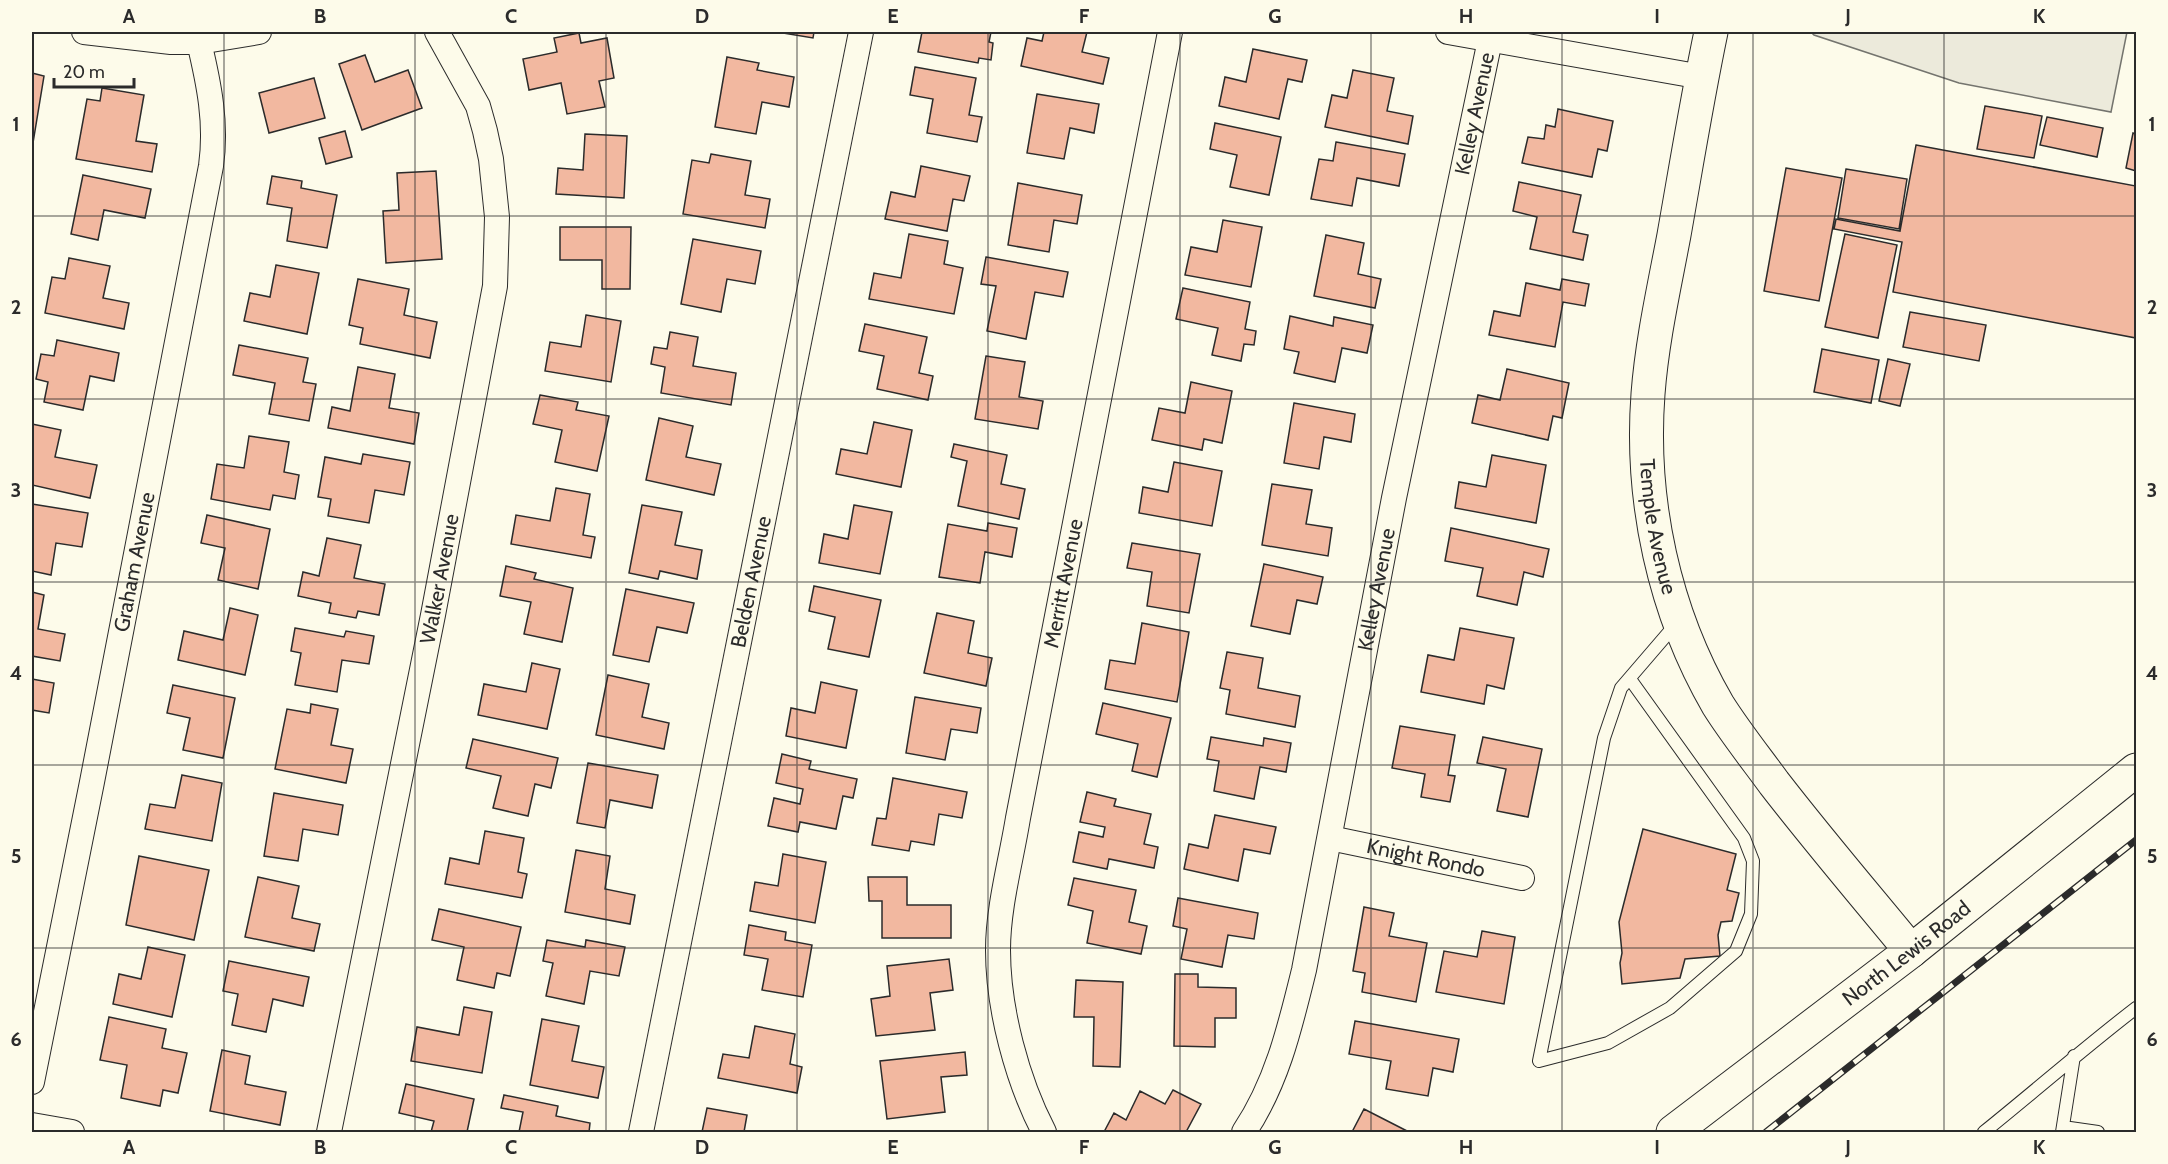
<svg xmlns="http://www.w3.org/2000/svg" width="2168" height="1164" font-family="Cabin,sans-serif">
<rect width="100%" height="100%" fill="#fdfbea"/>
<path fill="#eceadb" stroke="#74746e" stroke-width="1.5" d="M1811,32H2127L2111,112L1959,83L1814,35Z"/>
<path fill="#f2b8a0" stroke="#2b2b2b" stroke-width="1.5" d="M777,32H814L813,38Z
M922,32H991L989,42L993,43L991,60L979,58L978,63L918,52Z
M1044,32H1087L1082,52L1109,58L1103,84L1021,66L1027,38L1042,41Z
M579,33L581,43L607,38L614,78L599,81L605,107L567,114L561,83L529,90L523,59L557,52L554,38Z
M1253,49L1307,60L1302,82L1288,79L1279,119L1219,106L1225,77L1246,82Z
M365,55L375,82L408,70L422,108L362,130L339,64Z
M727,57L759,63L757,70L794,77L789,107L762,102L756,134L715,127Z
M915,67L976,78L969,115L982,117L977,142L927,133L933,99L910,95Z
M1353,70L1394,78L1387,111L1413,116L1408,144L1325,127L1332,95L1347,98Z
M32,73L44,76L32,149Z
M314,78L325,118L269,133L259,93Z
M102,88L144,95L136,141L157,144L152,172L76,159L87,99L100,101Z
M1037,94L1099,104L1094,133L1070,128L1064,159L1027,153Z
M1985,106L2042,116L2034,158L1977,149Z
M1558,109L1613,121L1607,151L1598,149L1592,177L1522,163L1528,137L1544,139L1546,125L1555,127Z
M2047,117L2103,128L2097,157L2040,145Z
M1215,123L1281,137L1269,195L1230,187L1237,155L1210,149Z
M345,131L352,157L326,164L319,138Z
M2133,133L2136,134V171L2126,168Z
M585,134L627,136L624,198L556,194L558,168L583,170Z
M1336,142L1405,154L1399,186L1357,178L1352,206L1311,199L1319,159L1333,161Z
M1916,145L2136,186V338L1893,292L1902,242L1834,229L1836,219L1900,231Z
M711,154L751,161L745,195L770,199L765,228L683,214L692,160L709,163Z
M921,166L970,176L964,201L953,199L947,231L885,219L891,192L915,197Z
M1786,168L1842,178L1819,301L1764,291Z
M1846,169L1907,179L1899,229L1838,218Z
M436,171L442,259L386,263L383,211L399,210L397,173Z
M83,175L151,189L145,218L104,210L98,240L71,234Z
M272,176L302,181L301,188L337,195L327,248L287,241L292,208L267,204Z
M1519,182L1581,195L1573,232L1588,235L1583,260L1530,249L1537,217L1513,211Z
M1018,183L1082,195L1077,224L1054,220L1049,252L1008,245Z
M1223,220L1262,227L1251,287L1185,275L1191,247L1217,252Z
M560,227H631L630,289H602V260H560Z
M909,234L948,241L944,264L963,268L954,314L869,299L874,273L901,278Z
M1845,234L1897,245L1878,338L1825,327Z
M1326,235L1364,243L1358,274L1381,279L1375,308L1314,296Z
M693,239L761,251L755,284L727,279L721,312L681,304Z
M986,257L1068,272L1063,297L1035,292L1026,339L987,331L996,286L981,284Z
M69,258L110,266L103,298L129,303L124,329L45,313L52,277L65,279Z
M276,265L319,273L307,334L244,321L250,293L270,297Z
M358,279L409,289L404,315L437,322L430,358L360,344L363,328L349,325Z
M1562,279L1589,284L1585,306L1563,302L1555,347L1489,335L1494,311L1520,316L1526,283L1560,290Z
M1183,288L1250,302L1245,329L1256,331L1254,345L1244,344L1241,361L1212,355L1218,328L1176,319Z
M1910,312L1986,325L1979,361L1903,347Z
M586,315L621,321L611,382L545,371L550,342L581,347Z
M1290,316L1333,326L1334,317L1373,325L1367,353L1342,348L1335,382L1294,373L1299,352L1284,349Z
M865,324L927,337L919,373L933,376L928,400L877,389L884,356L859,351Z
M670,332L698,337L693,366L736,373L731,405L661,393L665,367L651,364L654,347L667,349Z
M57,340L119,353L114,381L90,376L83,410L44,402L48,382L36,379L41,354L54,356Z
M239,345L308,358L303,382L316,384L309,421L269,414L275,383L233,375Z
M1822,349L1879,360L1871,403L1814,392Z
M986,356L1025,362L1019,397L1043,401L1038,429L975,419Z
M1888,359L1910,364L1900,406L1879,401Z
M358,367L395,374L389,408L419,413L414,444L328,428L332,407L350,411Z
M1507,369L1569,383L1562,418L1553,416L1548,440L1472,423L1478,395L1500,400Z
M1191,382L1232,391L1222,443L1204,439L1202,450L1152,440L1159,408L1185,413Z
M540,395L578,402L576,410L609,416L597,471L555,462L562,430L533,424Z
M1294,403L1355,414L1351,442L1324,437L1319,469L1284,463Z
M659,418L693,426L686,457L721,464L714,495L646,480Z
M874,422L912,430L901,487L836,474L841,449L867,454Z
M32,424L61,430L55,457L97,465L90,498L32,485Z
M249,436L289,442L284,472L299,475L295,499L273,495L270,510L211,499L217,464L244,468Z
M954,444L1007,455L1001,484L1025,489L1019,519L958,506L967,461L951,457Z
M363,454L410,462L404,495L375,490L369,523L328,516L331,499L318,497L325,457L361,464Z
M1492,455L1546,465L1536,523L1455,508L1459,482L1486,487Z
M1174,462L1222,471L1212,526L1139,513L1143,487L1168,492Z
M1272,484L1312,490L1306,524L1332,528L1328,556L1262,545Z
M556,488L590,494L583,535L595,537L591,558L511,544L516,515L550,521Z
M32,504L88,513L82,547L56,543L51,575L32,571Z
M642,505L682,512L675,545L702,550L697,579L660,571L658,579L629,573Z
M854,505L892,512L880,574L819,563L824,534L848,539Z
M207,515L270,529L258,589L218,580L225,548L201,543Z
M988,523L1017,528L1012,557L985,552L980,583L939,577L948,524L987,531Z
M1451,528L1549,549L1543,577L1524,572L1517,605L1477,596L1483,568L1445,561Z
M327,538L361,545L354,578L385,584L379,615L358,611L356,618L329,613L331,603L298,596L303,572L319,576Z
M1132,543L1200,554L1189,613L1147,606L1152,572L1127,568Z
M1264,564L1323,577L1317,604L1297,600L1290,634L1251,626Z
M506,566L536,573L534,579L573,588L562,642L524,634L531,602L500,596Z
M814,586L881,600L869,657L828,649L835,617L809,611Z
M626,589L694,603L687,633L657,627L649,662L613,655Z
M32,592L44,595L38,629L65,634L60,661L32,656Z
M230,608L258,615L245,675L178,660L184,631L223,640Z
M937,613L974,621L968,653L992,658L986,686L924,673Z
M1142,623L1189,632L1177,702L1105,689L1110,660L1135,664Z
M295,628L344,637L346,631L374,636L369,664L342,660L337,692L295,685L301,653L291,651Z
M1460,628L1514,638L1504,689L1487,685L1484,704L1421,692L1428,655L1454,660Z
M1227,652L1263,658L1258,688L1300,696L1295,727L1226,714L1230,690L1220,688Z
M532,663L560,669L547,729L478,715L484,684L526,692Z
M608,675L649,684L642,717L669,723L664,749L596,735Z
M32,679L54,683L49,713L32,710Z
M821,682L857,690L846,748L786,736L791,708L815,713Z
M173,685L235,698L223,758L183,750L190,718L167,713Z
M915,697L981,708L977,733L951,729L945,760L906,753Z
M1103,703L1171,718L1157,777L1132,771L1138,744L1096,734Z
M311,704L338,709L331,745L353,749L346,783L275,769L287,709L310,713Z
M1400,726L1455,735L1448,775L1455,776L1450,802L1421,797L1425,774L1392,768Z
M1211,737L1263,746L1264,738L1291,743L1286,772L1260,767L1254,799L1214,791L1219,761L1207,759Z
M1483,737L1542,749L1528,817L1497,811L1506,769L1477,763Z
M473,739L558,758L551,788L535,784L528,816L493,808L501,776L466,768Z
M782,754L811,761L809,769L857,779L853,798L843,796L836,829L800,822L798,832L768,826L774,798L800,804L803,789L776,783Z
M588,763L658,775L652,808L610,800L605,828L577,823Z
M182,775L222,783L212,841L145,829L150,804L175,808Z
M893,778L967,792L962,818L939,814L934,845L911,841L909,851L872,845L877,818L886,819Z
M1087,792L1116,799L1114,806L1151,814L1144,844L1158,847L1154,868L1109,859L1107,869L1073,862L1079,832L1103,837L1105,827L1080,822Z
M274,793L343,805L338,835L303,829L298,861L264,856Z
M1215,815L1276,827L1270,854L1244,849L1238,881L1184,869L1189,844L1208,848Z
M1643,829L1736,854L1727,890L1739,893L1732,921L1721,922L1718,935L1720,956L1685,959L1680,978L1622,984L1620,963L1622,953L1619,922Z
M485,831L524,838L518,872L527,874L522,898L445,884L450,858L479,864Z
M576,850L610,856L605,889L635,895L630,924L565,912Z
M783,854L826,862L815,923L750,911L755,882L778,886Z
M139,856L209,870L194,940L126,925Z
M258,877L299,886L292,918L320,924L314,951L245,937Z
M868,877H907V905H951V938H882V901H869Z
M1074,878L1136,890L1129,922L1147,926L1141,954L1087,943L1093,911L1068,905Z
M1178,898L1258,913L1254,939L1228,935L1222,967L1181,959L1187,929L1173,926Z
M1364,907L1394,913L1389,936L1427,943L1416,1002L1362,992L1365,973L1353,971Z
M439,909L521,927L510,976L497,973L494,988L457,980L464,947L432,940Z
M749,925L786,932L785,940L812,945L803,997L762,990L768,959L744,955Z
M1482,931L1515,937L1504,1004L1436,992L1444,951L1477,957Z
M547,940L585,947L586,940L625,947L619,976L590,971L584,1004L546,996L553,963L543,961Z
M148,947L185,955L172,1017L113,1004L119,974L141,979Z
M949,959L953,990L930,993L935,1030L876,1036L871,999L890,996L887,966Z
M229,961L309,977L303,1006L273,999L266,1032L232,1025L238,994L223,991Z
M1175,974H1198V987L1236,988V1018H1215V1047L1174,1046Z
M1076,980L1123,982L1120,1067L1093,1066L1094,1017H1074Z
M464,1007L492,1012L482,1073L411,1061L417,1027L459,1035Z
M109,1017L166,1029L162,1048L187,1053L178,1093L163,1090L160,1106L121,1098L127,1065L100,1060Z
M542,1019L579,1026L572,1061L604,1067L598,1098L530,1085Z
M1355,1021L1459,1039L1453,1072L1433,1068L1428,1096L1386,1089L1391,1061L1349,1054Z
M755,1026L795,1034L790,1064L802,1067L797,1093L718,1078L723,1054L749,1058Z
M222,1050L250,1056L245,1084L286,1092L280,1125L210,1111Z
M965,1052L967,1075L941,1077L945,1112L887,1119L880,1061Z
M406,1084L474,1099L467,1132H431L434,1121L399,1113Z
M1173,1090L1201,1104L1186,1132H1104L1114,1113L1126,1120L1140,1091L1165,1104Z
M504,1095L558,1106L556,1116L590,1123L589,1132H519L523,1112L501,1108Z
M707,1108L747,1115L744,1132H702Z
M1364,1109L1409,1132H1352Z"/>
<g fill="none" stroke-linecap="round" stroke-linejoin="round">
<defs>
<path id="lane" d="M1630,679L1744,838L1753,861L1751,914L1736,951L1670,1008L1608,1043L1539,1061L1604,738L1621,688L1676,624
M2063,1127L2098,1132
M1984,1132C2035,1091 2084,1048 2136,1008
M2062,1132L2074,1056"/>
<g id="street">
<path d="M84,32L171,42H199L259,32"/>
<path d="M1448,32L1702,77"/>
<path id="s1" d="M1330,838L1522,878"/>
<path id="s2" d="M32,1082L92,782L211,166C217,123 209,84 199,42"/>
<path d="M32,1125L72,1132"/>
<path id="s3" d="M329,1132L433,615L495,286L497,217L491,159L485,131L478,106L437,32"/>
<path id="s4" d="M641,1132L861,32"/>
<path id="s5" d="M1044,1132C1017,1080 998,1009 998,950C998,907 1011,861 1018,818L1170,32"/>
<path id="s6" d="M1244,1132C1277,1083 1290,1027 1304,970L1394,498L1490,40"/>
</g>
<g id="secondary">
<path id="s7" d="M1711,32C1697,99 1686,167 1674,235C1664,288 1652,341 1648,394C1640,501 1664,612 1718,705C1735,732 1755,757 1774,783C1818,840 1865,895 1911,951"/>
</g>
<g id="primary">
<path id="s8" d="M1673,1132L1911,951L2136,770"/>
</g>
</defs>
<use href="#lane" stroke="#2b2b2b" stroke-width="14"/>
<use href="#street" stroke="#2b2b2b" stroke-width="26"/>
<use href="#secondary" stroke="#2b2b2b" stroke-width="35"/>
<use href="#primary" stroke="#2b2b2b" stroke-width="35"/>
<use href="#lane" stroke="#fdfbea" stroke-width="12"/>
<use href="#street" stroke="#fdfbea" stroke-width="24"/>
<use href="#secondary" stroke="#fdfbea" stroke-width="33"/>
<use href="#primary" stroke="#fdfbea" stroke-width="33"/>
<defs>
<path id="rail" d="M1766,1132L2136,840"/>
</defs>
<use href="#rail" stroke="#2b2b2b" stroke-width="7"/>
<use href="#rail" stroke="#fdfbea" stroke-width="4.5" stroke-dasharray="14" stroke-linecap="butt"/>
</g>
<path fill="none" stroke="#2b2b2b" stroke-width="1.5" stroke-opacity="0.55" d="M224,32V1132M415,32V1132M606,32V1132M797,32V1132M988,32V1132M1180,32V1132M1371,32V1132M1562,32V1132M1753,32V1132M1944,32V1132M32,216H2136M32,399H2136M32,582H2136M32,765H2136M32,948H2136"/>
<g text-anchor="middle" stroke-width="4.5" stroke-linejoin="round" paint-order="stroke">
<g font-size="21" fill="#2b2b2b" stroke="#fdfbea">
<text dy="7" stroke="none"><textPath href="#s6" startOffset="1047">Kelley Avenue</textPath></text>
<text dy="7" stroke="none"><textPath href="#s7" startOffset="501">Temple Avenue</textPath></text>
<text dy="7" stroke="none"><textPath href="#s2" startOffset="530">Graham Avenue</textPath></text>
<text dy="7" stroke="none"><textPath href="#s3" startOffset="564">Walker Avenue</textPath></text>
<text dy="7" stroke="none"><textPath href="#s4" startOffset="561">Belden Avenue</textPath></text>
<text dy="7" stroke="none"><textPath href="#s5" startOffset="562">Merritt Avenue</textPath></text>
<text dy="7" stroke="none"><textPath href="#s6" startOffset="561">Kelley Avenue</textPath></text>
<text dy="7" stroke="none"><textPath href="#s1" startOffset="98">Knight Rondo</textPath></text>
<text dy="7" stroke="none"><textPath href="#s8" startOffset="294">North Lewis Road</textPath></text>
</g>
</g>
<rect width="2168" height="1164" fill="none" stroke="#fdfbea" stroke-width="66"/>
<path d="M54 78v9h80v-9" fill="none" stroke="#2b2b2b" stroke-width="3"/>
<text x="63" y="78" font-size="18" fill="#2b2b2b" stroke="#fdfbea" stroke-width="4.5" paint-order="stroke">20 m</text>
<rect x="33" y="33" width="2102" height="1098" fill="none" stroke="#2b2b2b" stroke-width="2"/>
<g font-size="20" text-anchor="middle" font-weight="bold" fill="#2b2b2b">
<text x="129" y="23">A</text>
<text x="320" y="23">B</text>
<text x="511" y="23">C</text>
<text x="702" y="23">D</text>
<text x="893" y="23">E</text>
<text x="1084" y="23">F</text>
<text x="1275" y="23">G</text>
<text x="1466" y="23">H</text>
<text x="1657" y="23">I</text>
<text x="1848" y="23">J</text>
<text x="2039" y="23">K</text>
<text x="16" y="131">1</text>
<text x="2152" y="131">1</text>
<text x="16" y="314">2</text>
<text x="2152" y="314">2</text>
<text x="16" y="497">3</text>
<text x="2152" y="497">3</text>
<text x="16" y="680">4</text>
<text x="2152" y="680">4</text>
<text x="16" y="863">5</text>
<text x="2152" y="863">5</text>
<text x="16" y="1046">6</text>
<text x="2152" y="1046">6</text>
<text x="129" y="1154">A</text>
<text x="320" y="1154">B</text>
<text x="511" y="1154">C</text>
<text x="702" y="1154">D</text>
<text x="893" y="1154">E</text>
<text x="1084" y="1154">F</text>
<text x="1275" y="1154">G</text>
<text x="1466" y="1154">H</text>
<text x="1657" y="1154">I</text>
<text x="1848" y="1154">J</text>
<text x="2039" y="1154">K</text>
</g>
</svg>
